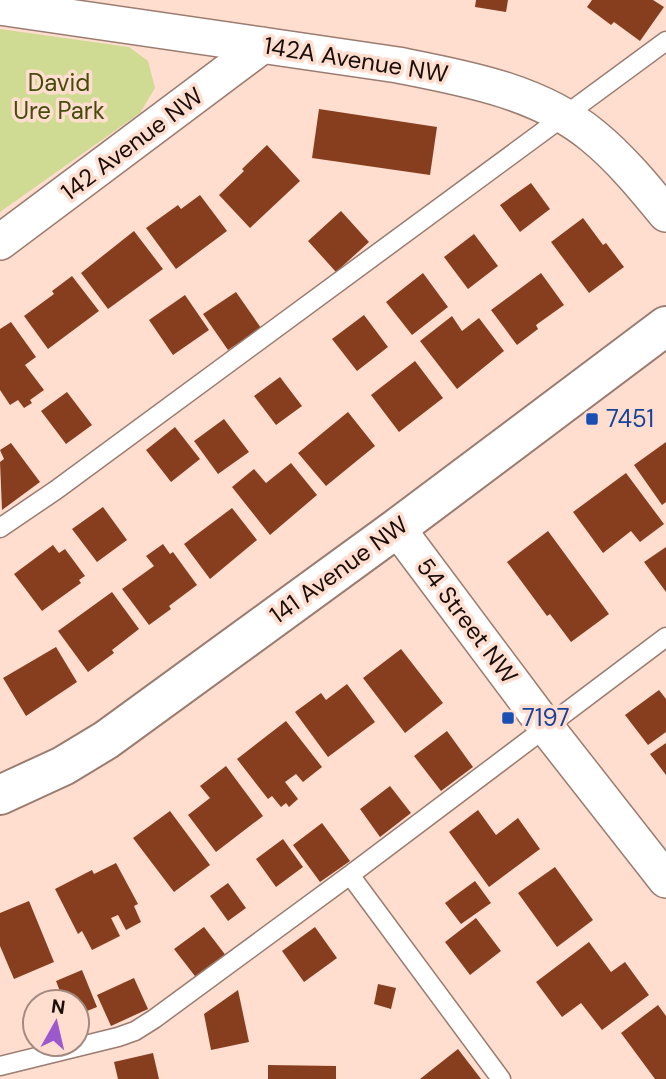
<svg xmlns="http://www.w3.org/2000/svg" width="666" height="1079" font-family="'DM Sans',sans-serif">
<rect width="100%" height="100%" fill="#ffddcf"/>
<path fill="#cfdb92" d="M0,29L129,47L148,61L155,88L140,113L0,212Z"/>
<path fill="#873e1f" d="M476,0H508L506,12L475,7Z
M592,0H653L664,7L640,41L614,22L611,25L587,7Z
M319,109L437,127L430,175L312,158Z
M267,145L300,181L250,228L219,195L244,171L242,169Z
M531,183L550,209L520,232L500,205Z
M200,195L227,231L176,269L146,228L178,205L181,209Z
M341,211L369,242L336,272L308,241Z
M583,218L603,245L606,243L624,267L589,293L551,242Z
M134,231L163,269L108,309L81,273Z
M474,234L498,266L468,289L444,257Z
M423,273L448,307L412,335L386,302Z
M541,273L564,305L536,325L538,329L517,345L491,310Z
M72,276L99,311L48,349L24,316L54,294L52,291Z
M236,292L261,328L228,350L203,314Z
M185,295L209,330L173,355L149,320Z
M364,315L388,347L357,371L332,339Z
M452,316L462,331L479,318L504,351L457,389L420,341Z
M11,322L36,357L25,365L44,390L30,400L32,403L24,408L18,400L10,405L0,390V329Z
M415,361L443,398L399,432L371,395Z
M280,377L302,406L276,425L254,396Z
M67,392L92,425L66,444L41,411Z
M348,412L375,446L326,486L298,453Z
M224,419L249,452L218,474L194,441Z
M175,427L200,459L171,482L146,450Z
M666,442V502L662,505L634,465Z
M11,443L40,482L2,510L0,462L4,459L0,450Z
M291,463L317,495L270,535L232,487L254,469L266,483Z
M626,473L664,524L640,542L631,531L603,553L573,512Z
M103,507L127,540L97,562L72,529Z
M232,508L257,540L210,579L184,544Z
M548,531L609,614L571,642L550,614L547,616L507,562Z
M163,544L170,554L173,552L197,585L169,606L171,609L149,625L122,589L154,566L146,556Z
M53,545L59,553L65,549L85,576L79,580L81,583L42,611L14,574Z
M666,547V592L644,562Z
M112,592L139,629L112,650L114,653L88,672L58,631Z
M56,647L77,682L26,716L3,678Z
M401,649L443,703L405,733L363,678Z
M347,684L375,722L328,757L295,712L321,693L326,700Z
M659,690L666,699V732L648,745L625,715Z
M286,721L322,767L303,782L296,774L285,782L298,799L289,807L286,803L281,807L272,796L268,799L237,759Z
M447,731L473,767L441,791L414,756Z
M666,743V775L650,754Z
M226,766L263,816L216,852L188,815L210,798L200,786Z
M390,786L411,813L380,837L360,809Z
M478,810L496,835L518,818L540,849L489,887L449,832Z
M170,811L210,865L174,892L133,838Z
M322,823L350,861L320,882L293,845Z
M283,839L303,867L276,887L256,859Z
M116,863L138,904L134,906L141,922L126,930L118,915L111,918L120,936L92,950L82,931L78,934L55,889L92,870L94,874Z
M555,867L593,920L557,947L518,893Z
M475,881L491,903L461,924L445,903Z
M228,883L246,908L228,921L210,896Z
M29,901L54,962L14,979L0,946V913Z
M476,918L501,951L470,975L445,942Z
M204,927L227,957L198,980L174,949Z
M315,927L337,958L304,982L282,951Z
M589,942L611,972L625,962L649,995L602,1030L581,1003L562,1017L536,982Z
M82,970L97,1007L77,1015V1002H64L56,981Z
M134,978L148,1009L111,1026L97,995Z
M378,984L396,988L391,1009L374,1004Z
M238,990L249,1042L211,1050L204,1014Z
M658,1005L666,1016V1079H655L621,1033Z
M458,1049L481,1079H420Z
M153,1053L159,1079H118L114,1062Z
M268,1065L336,1066V1079H268Z"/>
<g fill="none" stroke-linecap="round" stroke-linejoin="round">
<defs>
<path id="lane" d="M0,528L56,490L666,41
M350,875L501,1079
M0,1066L118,1037L135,1031L154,1019L350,875L666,637"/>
<path id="street" d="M0,7L398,65C464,78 539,91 593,136C620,158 644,187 666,214
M0,242L263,45
M397,528L546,727L666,880"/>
<path id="secondary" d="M0,795L63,766L106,740L397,528L666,326"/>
</defs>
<use href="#lane" stroke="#9a7c70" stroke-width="21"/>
<use href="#street" stroke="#9a7c70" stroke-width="38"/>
<use href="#secondary" stroke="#9a7c70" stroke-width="42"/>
<use href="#lane" stroke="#fff" stroke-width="18"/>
<use href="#street" stroke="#fff" stroke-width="35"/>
<use href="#secondary" stroke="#fff" stroke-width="38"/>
</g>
<g fill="#1a4fb4" stroke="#ffddcf" stroke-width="2.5">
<rect x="585" y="412" width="14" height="14" rx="3.5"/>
<rect x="501" y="711" width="14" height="14" rx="3.5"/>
</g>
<g text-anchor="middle" stroke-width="7" stroke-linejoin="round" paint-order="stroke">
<g font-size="24" fill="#190e09" stroke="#ffddcf">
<text transform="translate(356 60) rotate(9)" y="8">142A Avenue NW</text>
<text transform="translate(132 144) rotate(-37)" y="8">142 Avenue NW</text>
<text transform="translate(339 570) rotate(-36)" y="8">141 Avenue NW</text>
<text transform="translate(467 621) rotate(53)" y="8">54 Street NW</text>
</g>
<g font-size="24" fill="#444b0c" stroke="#ffddcf">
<text x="59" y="91">David<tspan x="59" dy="28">Ure Park</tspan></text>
</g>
<g font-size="24" fill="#164399" stroke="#ffddcf" text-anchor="start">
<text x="606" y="427">7451</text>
<text x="522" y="726">7197</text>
</g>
</g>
<g transform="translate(56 1023) rotate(8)"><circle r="33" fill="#ffddcf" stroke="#a38a80" stroke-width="2"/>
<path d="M0-5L12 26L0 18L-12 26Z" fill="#9c58cd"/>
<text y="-10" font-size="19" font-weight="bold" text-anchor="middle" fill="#190e09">N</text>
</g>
</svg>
